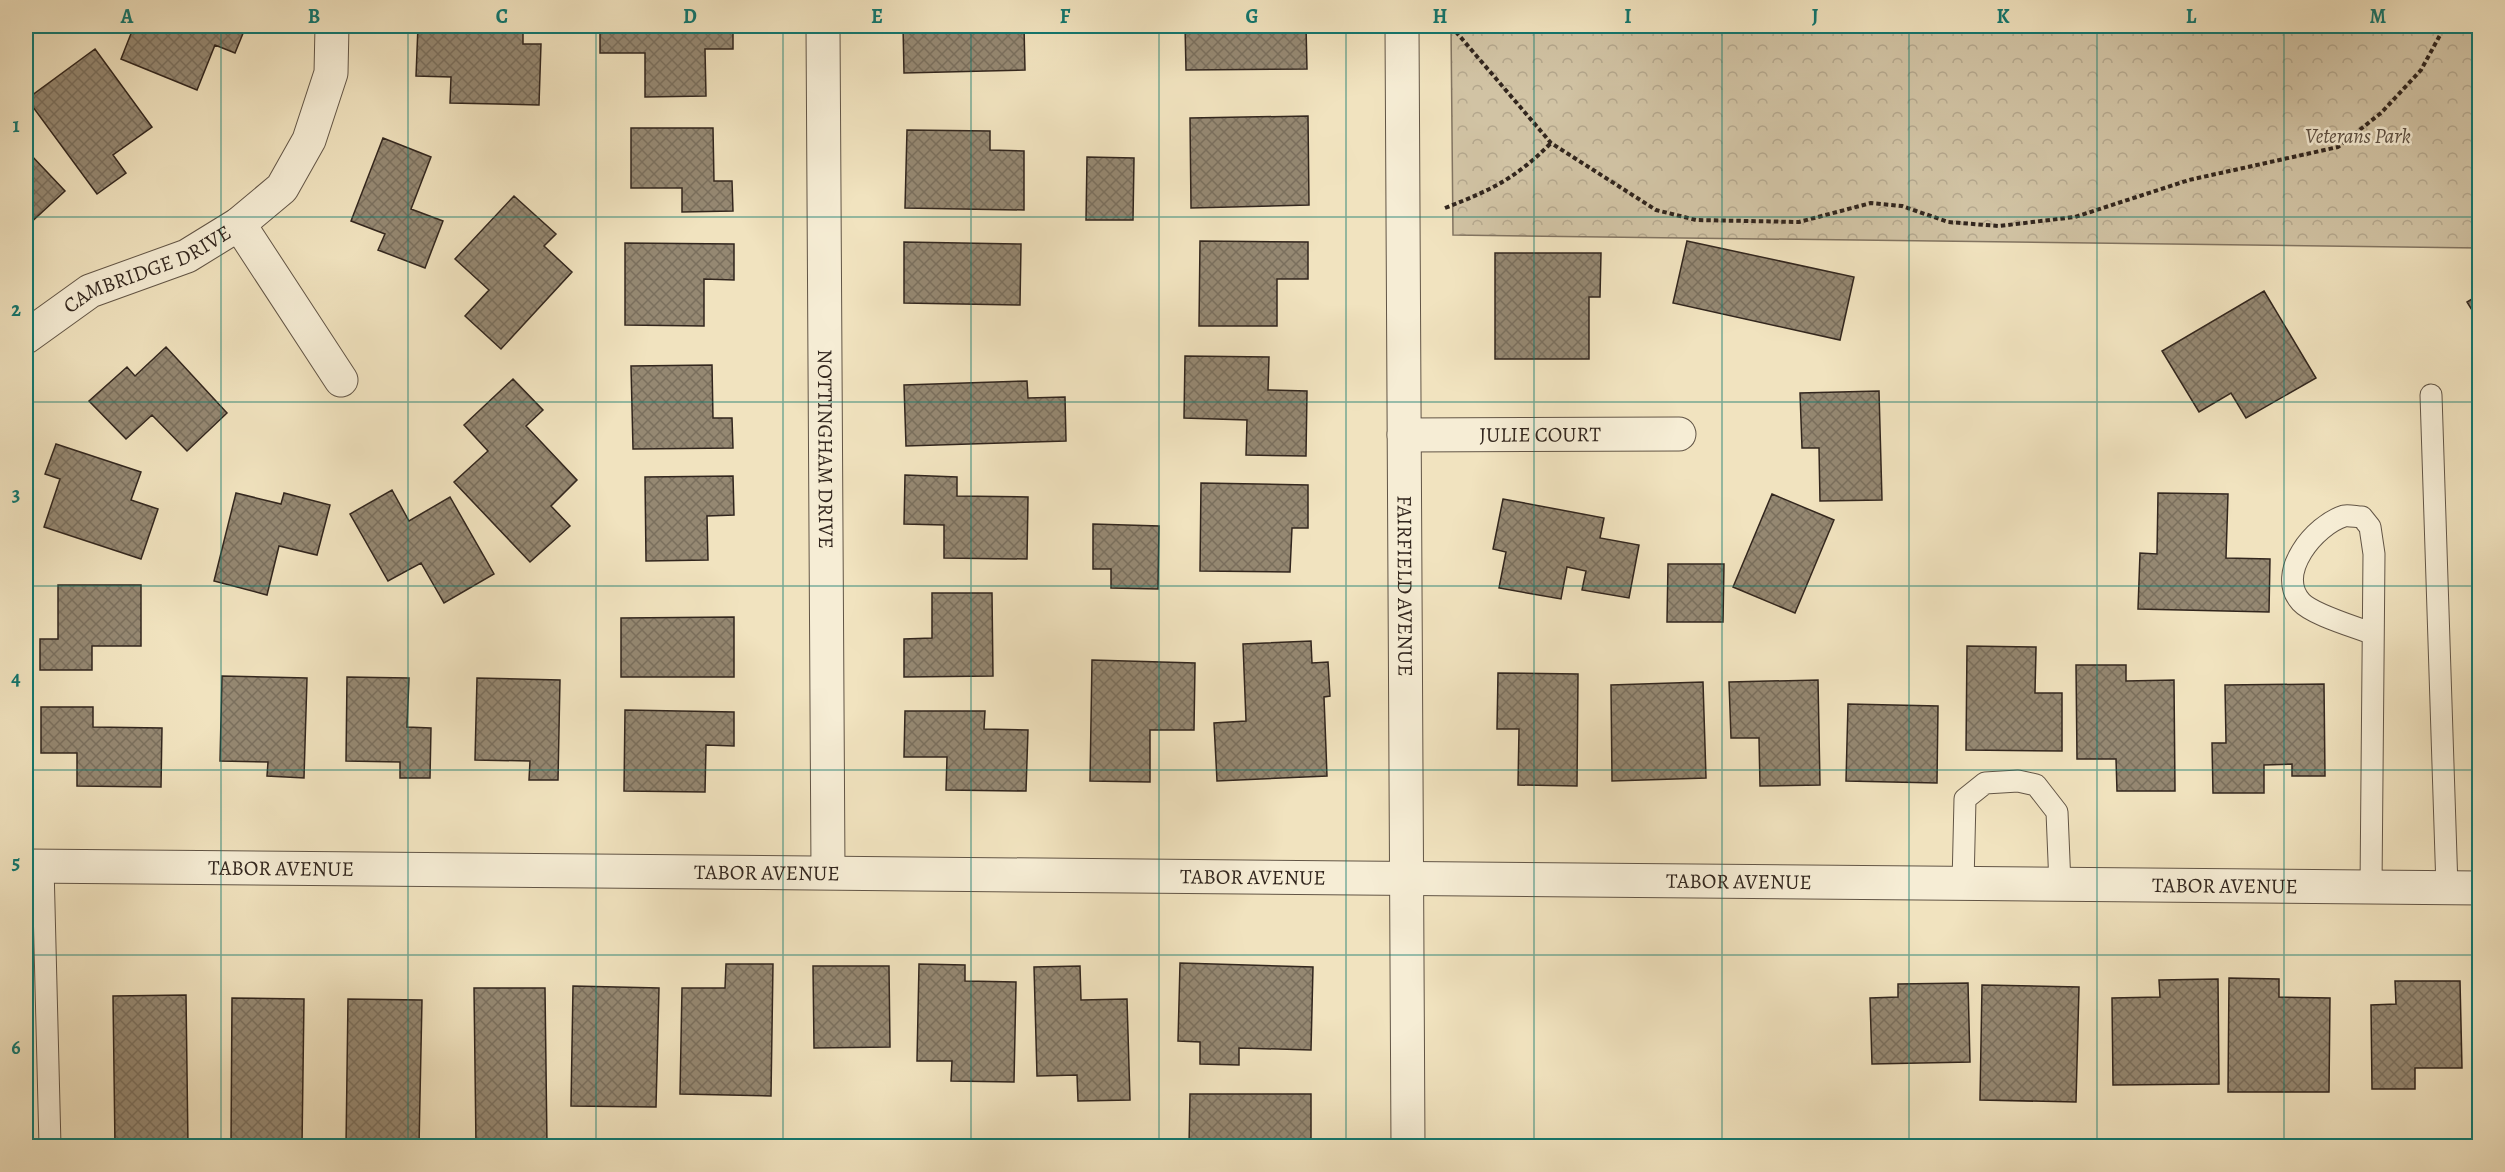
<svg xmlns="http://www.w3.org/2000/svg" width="2505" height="1172" font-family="Alegreya,serif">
<defs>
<pattern id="park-crowns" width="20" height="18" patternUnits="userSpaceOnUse" patternTransform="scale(1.5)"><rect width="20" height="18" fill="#d1c3a4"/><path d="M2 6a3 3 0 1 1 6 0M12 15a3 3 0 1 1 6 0" fill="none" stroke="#b4a78d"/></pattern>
<pattern id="building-cross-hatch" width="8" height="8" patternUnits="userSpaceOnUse" patternTransform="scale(1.5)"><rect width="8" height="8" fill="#958872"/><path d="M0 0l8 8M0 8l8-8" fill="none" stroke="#7a6f5d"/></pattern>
</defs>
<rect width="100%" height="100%" fill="#f1e3bf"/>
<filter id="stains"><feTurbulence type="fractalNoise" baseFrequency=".00333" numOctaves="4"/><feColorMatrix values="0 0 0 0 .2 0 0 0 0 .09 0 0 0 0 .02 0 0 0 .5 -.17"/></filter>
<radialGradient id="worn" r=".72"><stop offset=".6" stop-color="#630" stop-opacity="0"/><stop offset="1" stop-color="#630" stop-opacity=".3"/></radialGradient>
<path fill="url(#park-crowns)" stroke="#827461" stroke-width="1.5" d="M1451,26H2479V248L1453,235Z"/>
<path fill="url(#building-cross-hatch)" stroke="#32261e" stroke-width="1.5" d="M134,26H246L235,53L215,45L197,90L121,59Z
M418,26H523V44H541L539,105L450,103L451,77L416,76Z
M600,26H733V49H705L706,96L645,97V53H600Z
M903,26H1024L1025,70L904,73Z
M1185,26H1306L1307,69L1186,70Z
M95,49L152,127L113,155L126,173L97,194L27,99Z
M1308,116L1309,205L1191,208L1190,118Z
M631,128H713L714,181H732L733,211L682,212V188H631Z
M907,130L990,131V150L1024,151V210L905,208Z
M383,138L431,157L411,209L443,221L425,268L378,250L385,234L351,221Z
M30,154L65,191L27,226L26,158Z
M1087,157L1134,158L1133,220H1086Z
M514,196L556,234L544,246L572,272L501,349L465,316L489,290L455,259Z
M1200,241L1308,242V279H1277V326H1199Z
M1687,241L1854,277L1840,340L1673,303Z
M904,242L1021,244L1020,305L904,303Z
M625,243L734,244V280L704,279V326L625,325Z
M1495,253H1601L1600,297H1589V359H1495Z
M2264,291L2316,378L2246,418L2231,393L2199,412L2162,351Z
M2480,294V323L2467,302Z
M166,347L227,413L187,451L152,415L126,439L89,401L127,367L135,376Z
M1185,356L1269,357L1268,390L1307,391L1306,456L1246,455L1247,420L1184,418Z
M712,365L713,418H732L733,448L633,449L631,366Z
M513,379L543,410L526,426L577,480L551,506L570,526L530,562L454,482L488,451L464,425Z
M1027,381L1028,398L1065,397L1066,441L906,446L904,385Z
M1879,391L1882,500L1820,501L1819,448H1802L1800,393Z
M56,444L141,472L131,500L158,509L141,559L44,527L60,479L45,474Z
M905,475L957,477V496L1028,497L1027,559L944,558V525L904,524Z
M733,476L734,515L707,516L708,560L646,561L645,477Z
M1201,483L1308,485V528H1292L1290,572L1200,571Z
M392,490L409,521L450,497L494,574L444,603L421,563L388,581L350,514Z
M236,493L281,504L284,493L330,505L317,555L279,546L267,595L214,581Z
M2158,493L2228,494L2226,558L2270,559L2269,612L2138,609L2140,553L2157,554Z
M1772,494L1834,520L1795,613L1733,587Z
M1503,499L1604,518L1600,538L1639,545L1629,598L1582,590L1586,571L1567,567L1561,599L1499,588L1506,552L1493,549Z
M1093,524L1159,526L1158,589L1111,588V569H1093Z
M1668,564H1724L1723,622H1667Z
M58,585H141V646H92V670H40V639H58Z
M932,593H992L993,676L904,677V639L932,638Z
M734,617V677H621V618Z
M1311,641L1312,663L1328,662L1330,696L1324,697L1327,776L1217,781L1214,723L1246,721L1243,644Z
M1967,646L2036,647L2035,693H2062V751L1966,750Z
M1092,660L1195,663L1194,730H1150V782L1090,781Z
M2076,665H2126V681L2174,680L2175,791H2117L2116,759H2077Z
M1498,673L1578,674L1577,786L1518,785L1519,729H1497Z
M222,676L307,678L304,778L267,776L268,762L220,761Z
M347,677L409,678L407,727L431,728L430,778H400V762L346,761Z
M477,678L560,680L558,780H529L530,761L475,760Z
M1818,680L1820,785L1760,786L1759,738H1731L1729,682Z
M1703,682L1706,778L1612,781L1611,685Z
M2324,684L2325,776H2292V764L2264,765V793H2213L2212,743H2226L2225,685Z
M1848,704L1938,706L1937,783L1846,781Z
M41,707H93V727L162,728L161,787L77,786V753H41Z
M625,710L734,712V746L706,745L705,792L624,791Z
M905,711H985L984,729L1028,730L1026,791L946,790L947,757H904Z
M1180,963L1313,967L1311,1050L1239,1048V1065L1200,1064V1042L1178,1041Z
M726,964H773L771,1096L680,1094L682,988H725Z
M919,964L965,965V981L1016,982L1014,1082L951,1081L952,1061H917Z
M813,966H889L890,1047L814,1048Z
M1080,966L1081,1000L1127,999L1130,1100L1078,1101L1077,1075L1037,1076L1034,967Z
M2229,978L2279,979V997L2330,998L2329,1092H2228Z
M2218,979L2219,1084L2113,1085L2112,998L2160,997L2159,980Z
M2395,981H2460L2462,1068H2415V1089H2372L2371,1005L2396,1004Z
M2476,981H2480V1105H2474Z
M1968,983L1970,1062L1872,1064L1870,998L1898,997V984Z
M1982,985L2079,987L2076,1102L1980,1100Z
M573,986L659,988L656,1107L571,1106Z
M474,988H545L547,1146H476Z
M186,995L188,1146H115L113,996Z
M232,998L304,999L302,1146H231Z
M348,999L422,1000L419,1146H346Z
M1190,1094H1311V1145L1189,1146Z"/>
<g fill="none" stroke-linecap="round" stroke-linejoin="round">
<defs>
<path id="service" d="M2431,395L2447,888
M43,866L50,1146
M1963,884L1965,799L1985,783L2018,781L2036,785L2057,812L2060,885
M2371,887L2374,554L2370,527L2362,517C2357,517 2349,515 2344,516C2315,525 2275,573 2301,602C2313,615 2356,627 2373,634"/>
<g id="minor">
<path id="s1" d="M823,26L828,871"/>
<path id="s2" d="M1402,26L1408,1146"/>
<path d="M239,224L341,380"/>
<path id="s3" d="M26,337L90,291L187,256L239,224L282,188L309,140L331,73L332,26"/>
<path id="s4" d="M1404,435L1679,434"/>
<path id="s5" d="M26,866L2480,888"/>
</g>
</defs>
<use href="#service" stroke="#625546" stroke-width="23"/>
<use href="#minor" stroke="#625546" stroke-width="35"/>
<path stroke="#32261e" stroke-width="4" stroke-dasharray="4.5 3" stroke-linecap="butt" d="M1451,26L1551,143L1656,210L1696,220L1799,222L1871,203L1902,206L1948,222L1999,226L2075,217L2189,180L2338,147L2381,113L2421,70L2445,26
M1445,208C1491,190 1515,179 1551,143"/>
<use href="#service" stroke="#f6edd5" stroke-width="21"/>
<use href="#minor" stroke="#f6edd5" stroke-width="33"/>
</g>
<path fill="none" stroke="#0f766e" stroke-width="1.5" stroke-opacity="0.55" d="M221,26V1146M408,26V1146M596,26V1146M783,26V1146M971,26V1146M1159,26V1146M1346,26V1146M1534,26V1146M1722,26V1146M1909,26V1146M2097,26V1146M2284,26V1146M26,217H2480M26,402H2480M26,586H2480M26,770H2480M26,955H2480"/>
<g text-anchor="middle" stroke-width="5" stroke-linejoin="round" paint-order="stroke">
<g font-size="21" font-style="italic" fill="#5a4d40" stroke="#f6edd5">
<text x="2358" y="143">Veterans Park</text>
</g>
<g font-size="21" fill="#32261e" stroke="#f6edd5">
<text dy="7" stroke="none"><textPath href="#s3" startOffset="140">CAMBRIDGE DRIVE</textPath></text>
<text dy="7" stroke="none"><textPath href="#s4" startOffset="136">JULIE COURT</textPath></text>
<text dy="7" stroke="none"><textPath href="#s1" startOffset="423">NOTTINGHAM DRIVE</textPath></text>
<text dy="7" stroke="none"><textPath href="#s2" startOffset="560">FAIRFIELD AVENUE</textPath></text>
<text dy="7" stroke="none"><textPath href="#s5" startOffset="255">TABOR AVENUE</textPath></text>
<text dy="7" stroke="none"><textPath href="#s5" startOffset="741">TABOR AVENUE</textPath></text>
<text dy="7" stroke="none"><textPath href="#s5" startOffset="1227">TABOR AVENUE</textPath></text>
<text dy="7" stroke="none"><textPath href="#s5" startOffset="1713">TABOR AVENUE</textPath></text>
<text dy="7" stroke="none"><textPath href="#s5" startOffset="2199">TABOR AVENUE</textPath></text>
</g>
</g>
<rect width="2505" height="1172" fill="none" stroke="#f1e3bf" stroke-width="66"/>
<rect x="33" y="33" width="2439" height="1106" fill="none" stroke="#0f766e" stroke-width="2"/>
<g font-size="20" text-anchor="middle" font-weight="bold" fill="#0f766e">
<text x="127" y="23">A</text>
<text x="314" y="23">B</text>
<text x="502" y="23">C</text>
<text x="690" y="23">D</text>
<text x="877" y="23">E</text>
<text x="1065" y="23">F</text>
<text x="1252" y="23">G</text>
<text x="1440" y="23">H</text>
<text x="1628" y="23">I</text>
<text x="1815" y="23">J</text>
<text x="2003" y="23">K</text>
<text x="2191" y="23">L</text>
<text x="2378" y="23">M</text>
<text x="16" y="132">1</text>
<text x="16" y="316">2</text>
<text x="16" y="501">3</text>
<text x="16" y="685">4</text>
<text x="16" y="869">5</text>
<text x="16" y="1054">6</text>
</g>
<rect width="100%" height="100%" filter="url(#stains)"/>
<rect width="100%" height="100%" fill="url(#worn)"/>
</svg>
